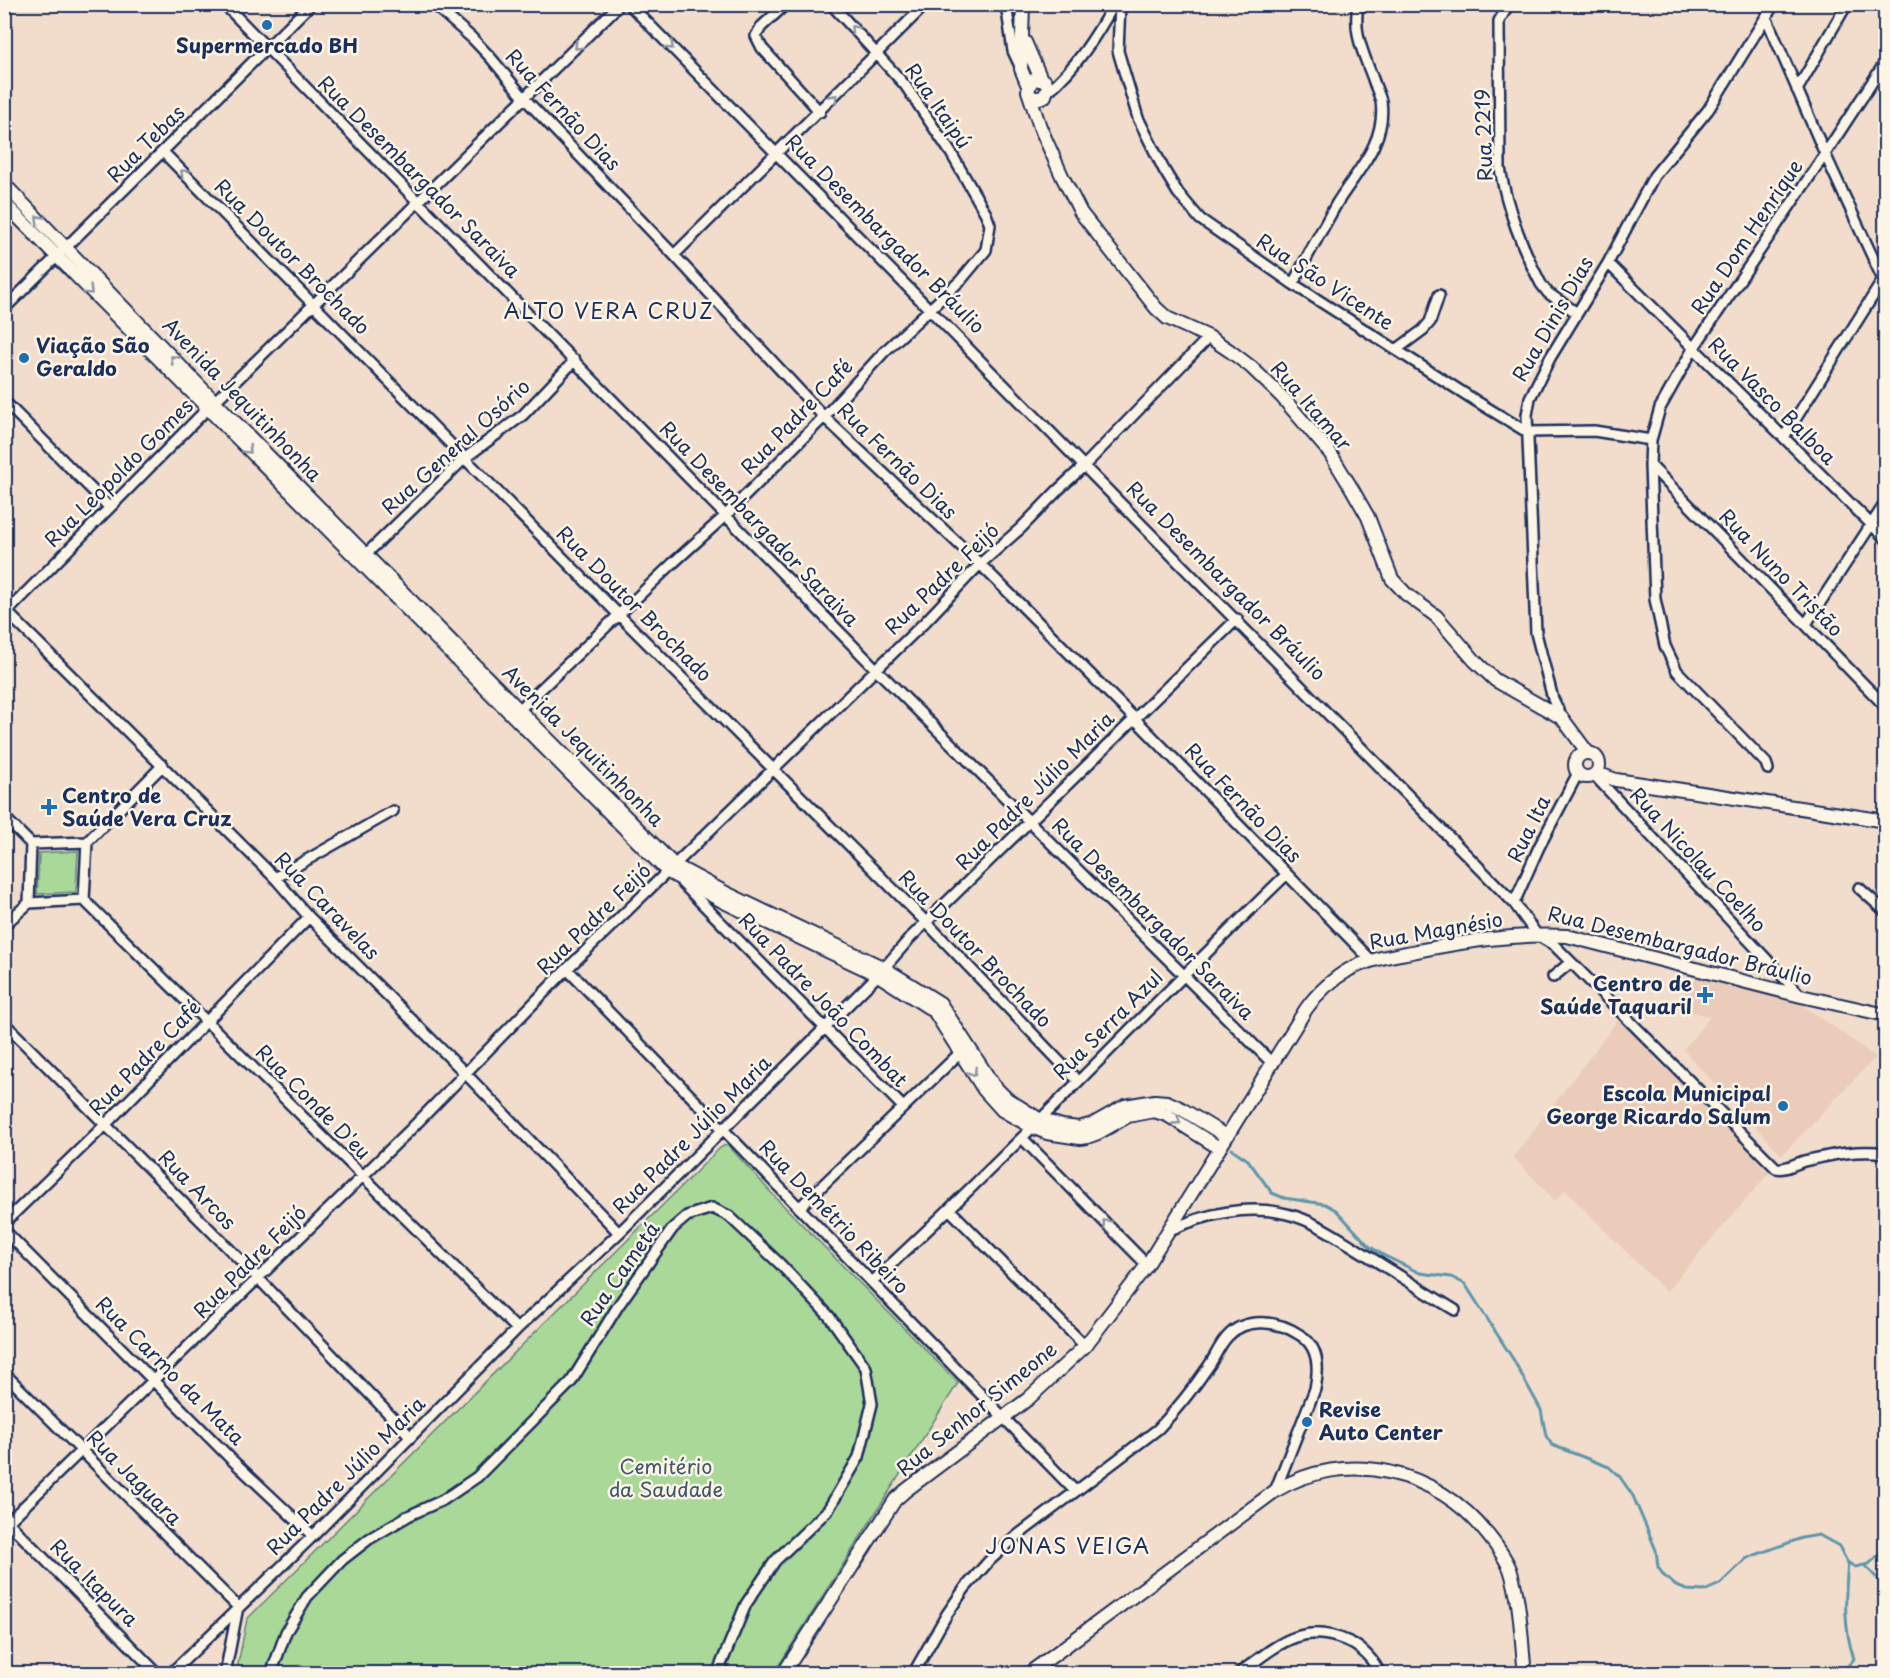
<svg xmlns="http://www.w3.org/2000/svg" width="1890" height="1678" font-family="'Playpen Sans',sans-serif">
<rect width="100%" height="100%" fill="#f2ddcc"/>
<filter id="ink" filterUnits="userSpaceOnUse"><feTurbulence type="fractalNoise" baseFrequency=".0167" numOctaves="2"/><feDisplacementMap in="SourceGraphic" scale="12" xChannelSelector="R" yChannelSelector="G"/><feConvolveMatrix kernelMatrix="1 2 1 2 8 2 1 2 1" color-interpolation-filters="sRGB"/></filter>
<g filter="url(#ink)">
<path fill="#ebccba" d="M1701,974L1800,1003L1876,1057L1782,1155L1683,1050L1710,1017L1673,1005Z
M1621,1016L1653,1049L1654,1059L1682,1082L1678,1095L1690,1106L1705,1104L1769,1173L1666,1292L1565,1190L1555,1201L1513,1157Z"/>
<path fill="#a9d899" stroke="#62847c" stroke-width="1.5" d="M78,851L76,892L37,894L39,853Z
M727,1144L776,1198L958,1383L774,1673L236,1674L247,1619L720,1148Z"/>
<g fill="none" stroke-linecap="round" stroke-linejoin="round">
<path stroke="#5d96ac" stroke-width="3" d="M1232,1149L1248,1160L1272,1193L1284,1198L1325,1204L1336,1210L1369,1246L1383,1255L1420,1273L1451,1277L1465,1284L1513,1359L1541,1410L1546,1436L1552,1445L1609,1467L1620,1477L1633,1496L1656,1550L1658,1567L1664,1576L1676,1586L1687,1590L1704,1591L1720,1584L1747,1558L1802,1538L1819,1535L1839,1546L1847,1562L1855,1567L1869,1564L1886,1548
M1864,1565L1886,1587
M1846,1674V1668L1854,1659C1843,1627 1845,1596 1848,1562"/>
<defs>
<path id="minor" d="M224,4L876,669L1273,1064
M433,4L472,38L491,58L525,99L674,255L824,417L980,564L1134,718L1371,960
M629,4L1514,903L1537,935L1554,945L1776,1168C1786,1170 1794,1164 1804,1161C1831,1155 1857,1149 1886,1153
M786,4L761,27L756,36L762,48L820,112
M1006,4L1013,51L1020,66
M1120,4L1118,51L1138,118L1164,170L1178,193L1200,219L1293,284L1476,401L1527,432L1594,431L1651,440
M1509,4L1499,21L1500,168C1506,206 1523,250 1541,284L1548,293L1577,313
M1766,17L1825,154L1886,286
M1797,90L1847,4
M1048,91C1076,68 1096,36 1114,4
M163,152L619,615L927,923L1078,1081
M674,255L926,4
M1608,263L1886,539
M1293,284C1307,256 1322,230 1337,203C1357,171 1387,142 1381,101C1379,94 1375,86 1373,79C1363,52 1353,34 1358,4
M4,309L311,4
M1396,350L1423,330L1430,322L1439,295
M4,401L109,507
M1784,437L1883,280
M1650,465L1886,707
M361,559L465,458L523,415L575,360
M4,609L275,878L309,917L465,1073L619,1233
M4,615L207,409L620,4
M1806,624L1886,502
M519,710L672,564L725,516L824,417L884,352L961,280L986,250L990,225L986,214L951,153L905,85L831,4
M1562,718L1553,699L1536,633L1527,415L1530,398L1550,358L1608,263L1654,176L1708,110L1774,4
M1768,769L1766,763L1677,671L1665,646L1655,599L1650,465L1651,440L1660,408L1693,349L1825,154L1886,61
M1594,775L1801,996
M4,817L31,844
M87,842L84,900L29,903L31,844Z
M87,842L163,765
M275,878L393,811
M682,883L903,1107
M1859,888L1886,912
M84,900L517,1329
M1514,903L1539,847L1578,773
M4,925L29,903
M567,969L1075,1491
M1553,977L1571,962
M4,1023L259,1279L411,1437
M1022,1138L1147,1265
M799,1208L964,1049
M950,1210L1085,1346
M4,1223L106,1124L309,917
M4,1230L231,1459L313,1536
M1170,1230C1205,1214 1248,1204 1287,1214C1316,1221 1340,1239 1365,1254C1395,1273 1425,1292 1455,1310
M872,1282C1014,1151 1147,1009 1287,874
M4,1373L238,1607L225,1674
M5,1519L158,1674
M4,1526L413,1127L567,969L925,622L980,564L1021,528L1058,490L1085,465L1209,337
M4,1667L11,1674
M170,1674L313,1536L517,1329L619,1233L878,975L911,937L1237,619
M271,1674L286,1632L307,1597L342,1560L369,1539L408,1516L443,1500L477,1477L571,1382L618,1306L673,1228L687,1216L712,1208L729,1216L780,1264L829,1316L866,1368L872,1404L859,1457L828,1510L775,1561L746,1604L717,1674
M913,1674L947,1614L965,1588L989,1561L1018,1535L1158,1429C1176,1410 1193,1389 1208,1367C1215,1358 1219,1345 1228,1336C1246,1316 1279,1321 1300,1335C1320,1347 1319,1370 1315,1389L1275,1491
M1238,1674C1274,1648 1301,1620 1347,1641C1361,1647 1374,1660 1380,1674"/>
<path id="tertiary" d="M1023,4L1021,69L1028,86
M1025,42L1041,79
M1031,96L1036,99L1045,96L1048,86L1045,81L1035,79L1031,82L1028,91L1040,127L1062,176L1081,213L1156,308L1167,318L1209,337L1230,351L1251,367L1282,397L1330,453L1352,489L1368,517L1392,579L1406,594L1436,616L1475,661L1495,680L1562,718L1588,753
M4,184L215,402L519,710L674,865L728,894L884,968L940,1003L994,1086L1007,1099L1039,1119L1062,1126L1079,1128L1093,1124L1125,1106L1155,1101L1167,1102L1180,1108L1226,1136
M4,203L668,872L724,902L878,975L934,1011L984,1090L1002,1110L1032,1127L1047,1133L1080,1138L1087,1137L1098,1133L1128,1116L1154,1111L1167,1115L1219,1148
M1575 765a12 12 0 1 1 24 0a12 12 0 1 1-24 0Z
M1596,773L1616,780L1886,821
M783,1674L895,1500L905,1491L1028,1399L1085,1346L1147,1265L1306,1009C1317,993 1334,978 1350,969C1370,959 1391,956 1412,952C1462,942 1515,933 1567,936L1801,996L1886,1015
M1028,1674L1275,1491C1346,1448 1437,1469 1488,1535C1496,1545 1505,1557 1510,1569C1521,1602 1521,1639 1525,1674"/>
</defs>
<use href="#minor" stroke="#1b2f5e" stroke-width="14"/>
<use href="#tertiary" stroke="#1b2f5e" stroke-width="16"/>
<use href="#minor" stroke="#fcf5e5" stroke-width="9"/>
<use href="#tertiary" stroke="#fcf5e5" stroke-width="12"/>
</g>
<defs><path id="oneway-chevron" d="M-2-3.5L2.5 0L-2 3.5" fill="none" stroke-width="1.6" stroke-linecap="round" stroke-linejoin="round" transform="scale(1.5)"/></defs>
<g stroke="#8c92a2">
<use href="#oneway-chevron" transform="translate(854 29) rotate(-133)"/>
<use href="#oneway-chevron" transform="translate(578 46) rotate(135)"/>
<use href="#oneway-chevron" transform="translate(670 46) rotate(45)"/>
<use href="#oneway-chevron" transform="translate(834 98) rotate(-46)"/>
<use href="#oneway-chevron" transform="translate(184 173) rotate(-135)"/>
<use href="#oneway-chevron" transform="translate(39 219) rotate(-134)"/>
<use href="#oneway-chevron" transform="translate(89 291) rotate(45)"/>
<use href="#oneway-chevron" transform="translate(174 359) rotate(-134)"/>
<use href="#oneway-chevron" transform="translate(248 450) rotate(45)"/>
<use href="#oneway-chevron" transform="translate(973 1072) rotate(57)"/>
<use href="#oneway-chevron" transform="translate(1177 1121) rotate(33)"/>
<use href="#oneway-chevron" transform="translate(1106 1223) rotate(-135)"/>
</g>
</g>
<g fill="#1f6fb2" stroke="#fcf5e5" stroke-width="2">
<circle cx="267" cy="25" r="6"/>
<circle cx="24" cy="358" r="6"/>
<path d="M46 798h6v6h6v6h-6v6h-6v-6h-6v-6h6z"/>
<path d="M1702 986h6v6h6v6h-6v6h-6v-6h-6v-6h6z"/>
<circle cx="1783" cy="1106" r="6"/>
<circle cx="1307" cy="1422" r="6"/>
</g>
<g text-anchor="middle" stroke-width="5" stroke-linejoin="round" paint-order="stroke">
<g font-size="20" font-weight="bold" fill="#1b2f5e" stroke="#fcf5e5" text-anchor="start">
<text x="267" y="53" text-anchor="middle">Supermercado BH</text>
<text x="36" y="353">Viação São<tspan x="36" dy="23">Geraldo</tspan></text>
<text x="62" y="803">Centro de<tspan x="62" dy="23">Saúde Vera Cruz</tspan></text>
<text x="1692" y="991" text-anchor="end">Centro de<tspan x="1692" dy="23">Saúde Taquaril</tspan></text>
<text x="1771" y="1101" text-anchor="end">Escola Municipal<tspan x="1771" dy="23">George Ricardo Salum</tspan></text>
<text x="1319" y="1417">Revise<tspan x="1319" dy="23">Auto Center</tspan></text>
</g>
<g font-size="20" fill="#1b2f5e" stroke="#fcf5e5">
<text transform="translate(938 106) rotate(55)" y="7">Rua Itaipú</text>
<text transform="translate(563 110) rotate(47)" y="7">Rua Fernão Dias</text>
<text transform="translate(1484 135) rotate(-92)" y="7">Rua 2219</text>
<text transform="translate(146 144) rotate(-45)" y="7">Rua Tebas</text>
<text transform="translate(419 177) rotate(45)" y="7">Rua Desembargador Saraiva</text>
<text transform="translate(885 234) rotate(45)" y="7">Rua Desembargador Bráulio</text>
<text transform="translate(1747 237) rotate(-56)" y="7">Rua Dom Henrique</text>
<text transform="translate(292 257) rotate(45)" y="7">Rua Doutor Brochado</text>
<text transform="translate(1325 282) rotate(33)" y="7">Rua São Vicente</text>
<text transform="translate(1553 319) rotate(-60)" y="7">Rua Dinis Dias</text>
<text transform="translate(242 400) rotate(46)" y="7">Avenida Jequitinhonha</text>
<text transform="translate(1772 401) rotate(45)" y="7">Rua Vasco Balboa</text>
<text transform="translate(1311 406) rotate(49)" y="7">Rua Itamar</text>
<text transform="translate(797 417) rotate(-46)" y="7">Rua Padre Café</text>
<text transform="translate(456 447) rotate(-42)" y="7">Rua General Osório</text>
<text transform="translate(897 461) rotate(44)" y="7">Rua Fernão Dias</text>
<text transform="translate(119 473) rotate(-45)" y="7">Rua Leopoldo Gomes</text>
<text transform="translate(759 524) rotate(46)" y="7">Rua Desembargador Saraiva</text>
<text transform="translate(1781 573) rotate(46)" y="7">Rua Nuno Tristão</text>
<text transform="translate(942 579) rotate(-44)" y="7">Rua Padre Feijó</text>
<text transform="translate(1226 581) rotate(45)" y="7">Rua Desembargador Bráulio</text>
<text transform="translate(634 604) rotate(45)" y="7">Rua Doutor Brochado</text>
<text transform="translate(583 746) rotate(45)" y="7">Avenida Jequitinhonha</text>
<text transform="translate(1035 791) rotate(-45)" y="7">Rua Padre Júlio Maria</text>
<text transform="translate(1243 803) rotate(46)" y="7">Rua Fernão Dias</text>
<text transform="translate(1529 829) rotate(-64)" y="7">Rua Ita</text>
<text transform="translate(1698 860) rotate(47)" y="7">Rua Nicolau Coelho</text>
<text transform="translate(327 906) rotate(46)" y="7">Rua Caravelas</text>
<text transform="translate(594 919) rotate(-44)" y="7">Rua Padre Feijó</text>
<text transform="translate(1153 919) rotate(45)" y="7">Rua Desembargador Saraiva</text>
<text transform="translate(1436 931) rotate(-10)" y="7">Rua Magnésio</text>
<text transform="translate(1680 946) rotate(14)" y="7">Rua Desembargador Bráulio</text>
<text transform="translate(975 949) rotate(46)" y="7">Rua Doutor Brochado</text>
<text transform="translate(823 1000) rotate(46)" y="7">Rua Padre João Combat</text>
<text transform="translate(1108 1025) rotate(-45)" y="7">Rua Serra Azul</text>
<text transform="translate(145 1058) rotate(-46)" y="7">Rua Padre Café</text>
<text transform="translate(313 1102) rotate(45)" y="7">Rua Conde D'eu</text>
<text transform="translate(692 1135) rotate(-45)" y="7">Rua Padre Júlio Maria</text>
<text transform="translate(197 1190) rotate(46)" y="7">Rua Arcos</text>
<text transform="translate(834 1217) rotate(46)" y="7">Rua Demétrio Ribeiro</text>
<text transform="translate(250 1262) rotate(-45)" y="7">Rua Padre Feijó</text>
<text transform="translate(620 1274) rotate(-55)" y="7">Rua Cametá</text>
<text transform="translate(170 1371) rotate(45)" y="7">Rua Carmo da Mata</text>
<text transform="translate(977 1409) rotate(-39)" y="7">Rua Senhor Simeone</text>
<text transform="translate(346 1476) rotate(-45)" y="7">Rua Padre Júlio Maria</text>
<text transform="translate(134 1478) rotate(45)" y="7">Rua Jaguara</text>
<text transform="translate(94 1583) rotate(45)" y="7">Rua Itapura</text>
</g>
<g font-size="20" fill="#3e596d" stroke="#fcf5e5">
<text x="666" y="1474">Cemitério<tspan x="666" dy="23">da Saudade</tspan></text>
</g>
<g font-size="21" letter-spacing="1.5" fill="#1b2f5e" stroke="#fcf5e5">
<text x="609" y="319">ALTO VERA CRUZ</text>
<text x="1068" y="1554">JONAS VEIGA</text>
</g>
</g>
<rect width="1890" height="1678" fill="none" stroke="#fcf5e5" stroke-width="24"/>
<rect x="12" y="12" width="1866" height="1654" fill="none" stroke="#1b2f5e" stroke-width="2" filter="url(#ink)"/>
</svg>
